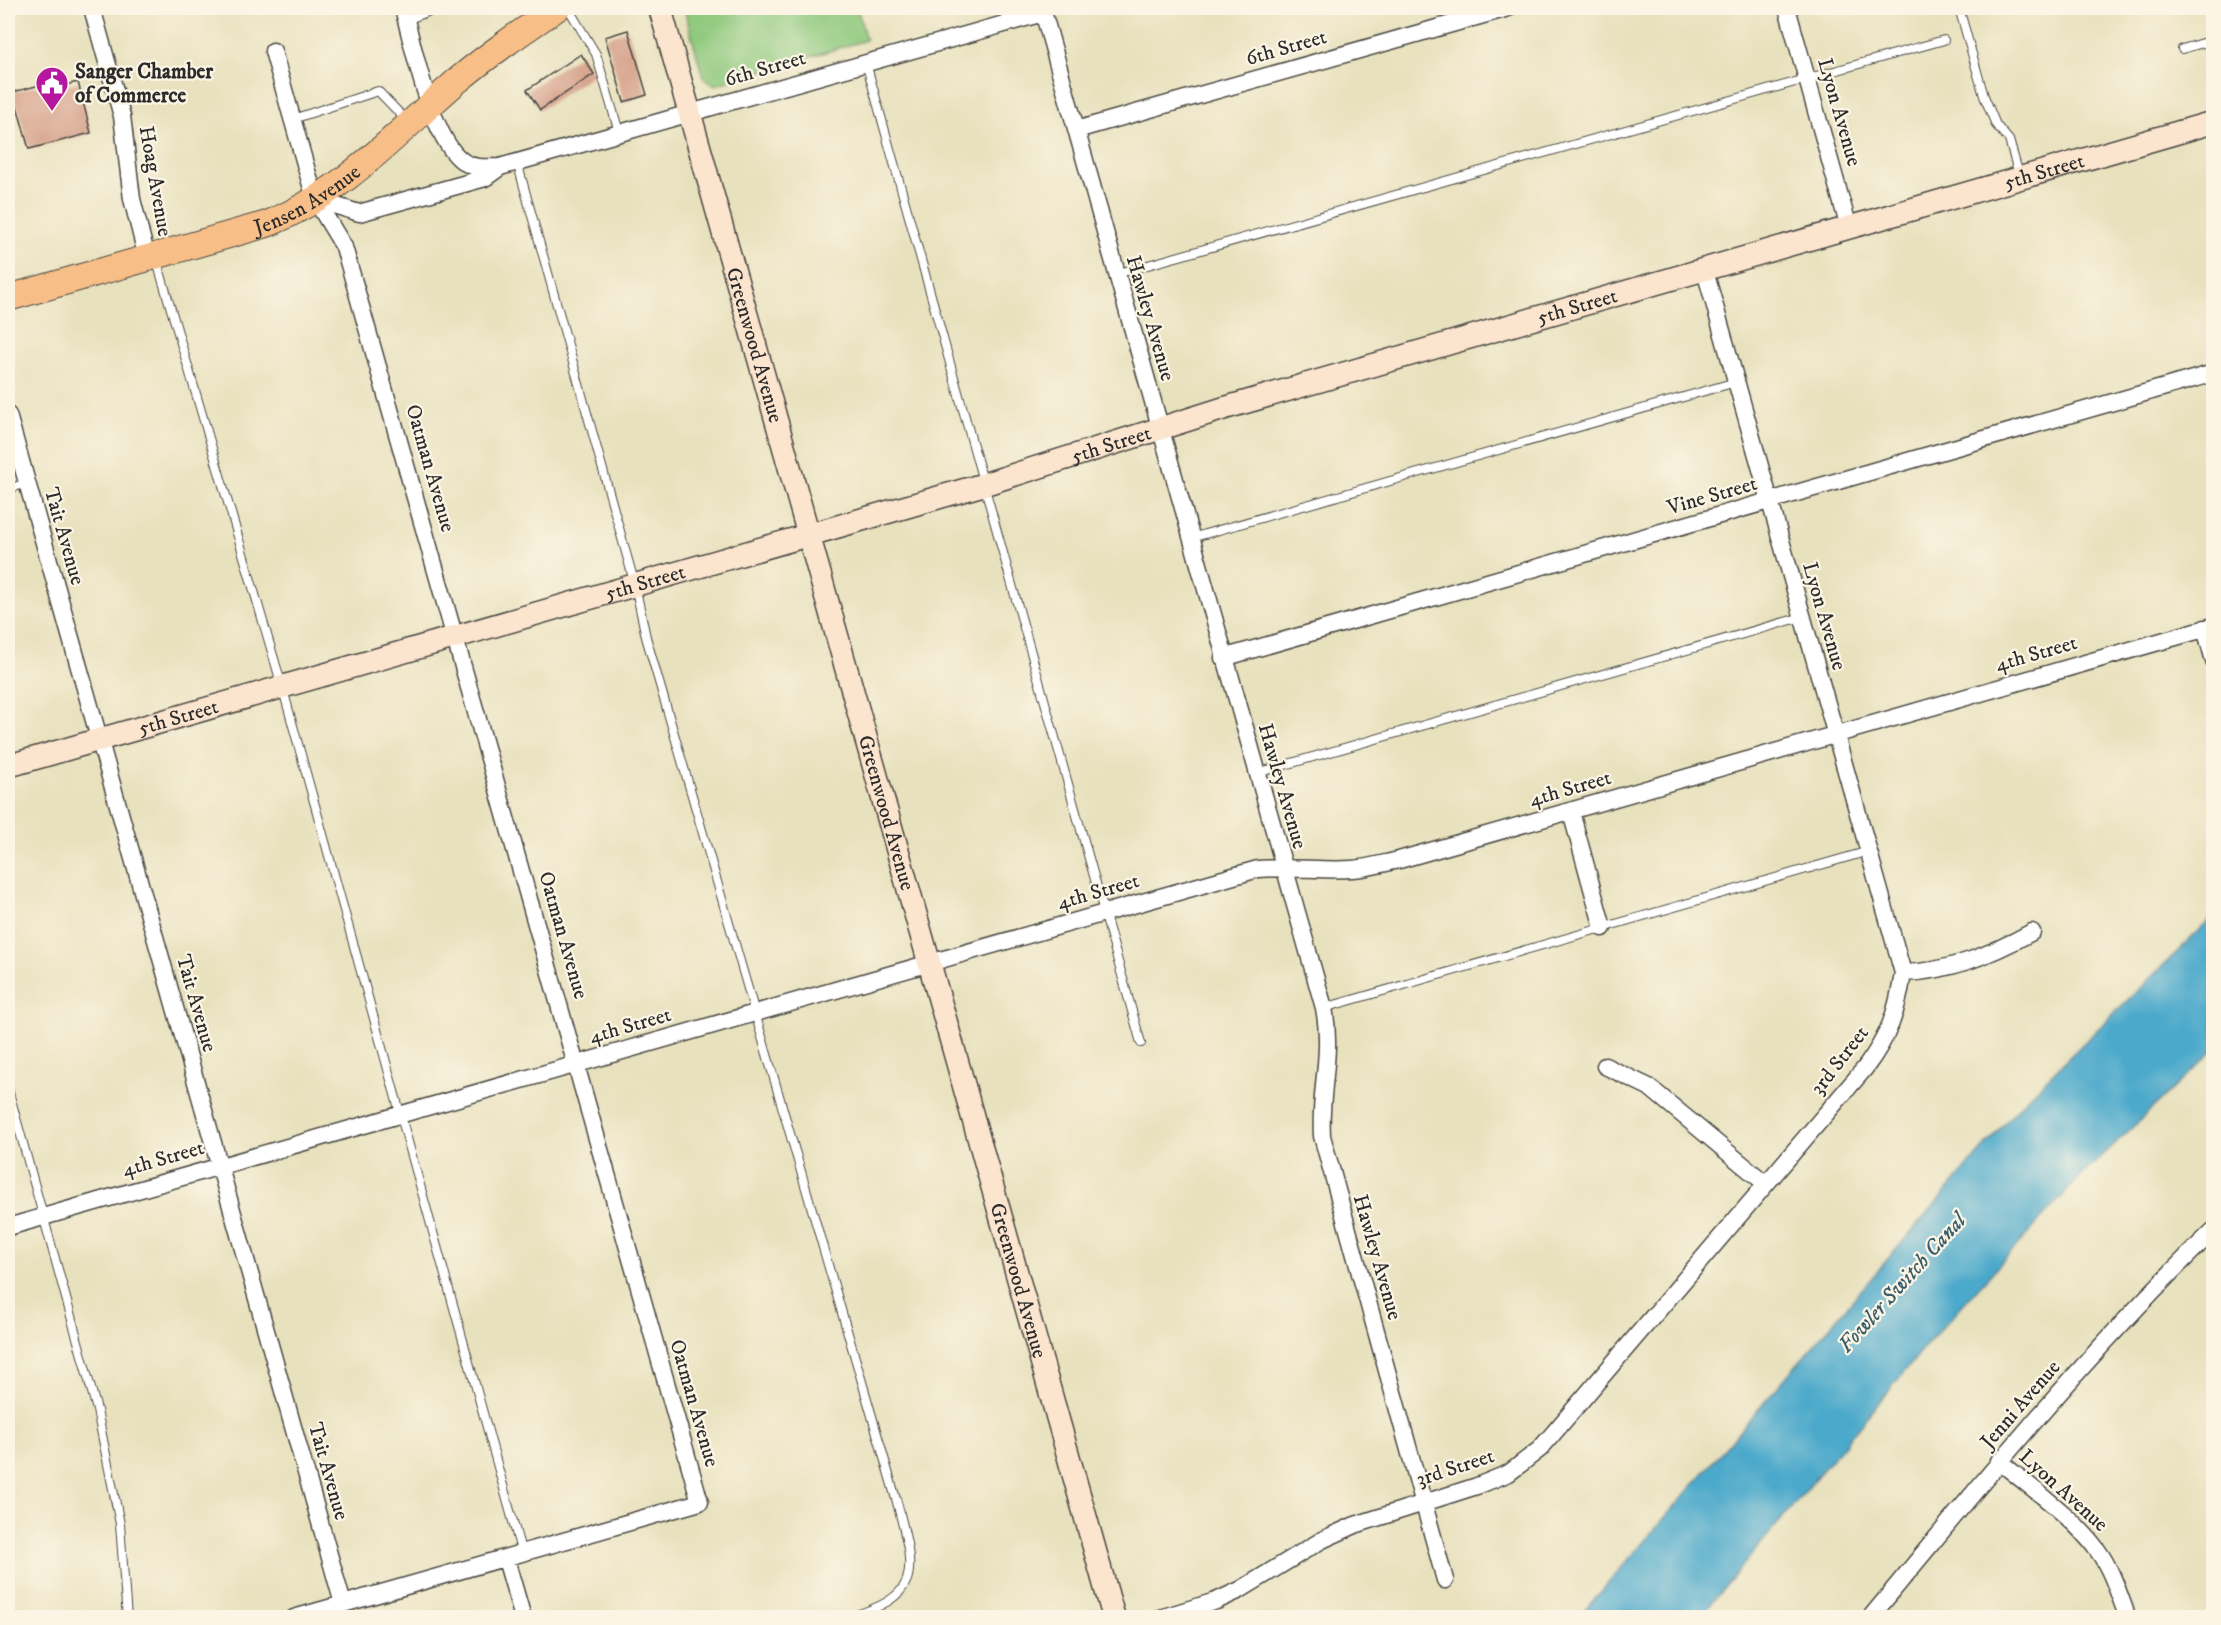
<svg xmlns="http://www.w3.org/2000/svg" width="2221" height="1625" font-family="'IM FELL DW Pica',serif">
<rect width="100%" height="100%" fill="#fcf5e5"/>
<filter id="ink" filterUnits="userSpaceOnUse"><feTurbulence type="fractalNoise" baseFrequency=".0167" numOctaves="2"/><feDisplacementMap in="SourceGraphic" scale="12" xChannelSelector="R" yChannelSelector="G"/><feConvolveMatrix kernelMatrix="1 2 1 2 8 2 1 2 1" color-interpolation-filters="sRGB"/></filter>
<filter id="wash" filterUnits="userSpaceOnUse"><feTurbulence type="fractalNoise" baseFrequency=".008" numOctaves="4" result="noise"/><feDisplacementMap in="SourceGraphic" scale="24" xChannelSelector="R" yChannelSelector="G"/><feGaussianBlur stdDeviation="1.35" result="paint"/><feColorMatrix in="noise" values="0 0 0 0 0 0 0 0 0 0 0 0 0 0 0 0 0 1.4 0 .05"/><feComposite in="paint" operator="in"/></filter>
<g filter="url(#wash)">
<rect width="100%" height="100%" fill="#e8e1bd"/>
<path fill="#8dc87c" stroke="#5c7a54" stroke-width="1.5" d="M684,8H857L866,40L715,85L703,77Z"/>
<path fill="#4ca9cb" stroke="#3c6a7b" stroke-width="1.5" d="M2213,917V1051L2080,1177L1934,1336L1700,1617H1579L2025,1100Z"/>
<g id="blocks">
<path fill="#d29881" d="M628,30L647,95L624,102L605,37Z
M581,54L594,74L540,110L527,90Z
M52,82L54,88L78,82L91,133L29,149L13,92Z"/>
</g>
</g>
<g filter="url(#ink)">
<use href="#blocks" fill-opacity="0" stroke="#474641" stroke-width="1.5"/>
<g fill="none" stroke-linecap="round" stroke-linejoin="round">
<defs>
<path id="lane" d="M568,8L596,54L619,132
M1959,8L1984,96L1996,125L2009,140L2020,178
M406,20L438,8
M2182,49L2214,40
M866,63C958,389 1048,717 1141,1043
M293,119L378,91L407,121
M517,162L635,585L646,637L898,1506C915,1573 923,1596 846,1618
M156,258L282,686L522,1554
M1116,274L1944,40
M8,489L27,483
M1191,538L1736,382
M1257,773L1802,617
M1324,1008L1869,851
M8,1089L97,1410L120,1524L127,1618"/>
<path id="street" d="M92,8L122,116L132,199L147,258
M403,8C413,45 432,142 464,162C475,169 488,167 500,167L1043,13
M1042,8L1324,1008C1333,1055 1319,1091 1322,1136L1445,1580
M1787,8L1849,228
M273,51L315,199L344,247L700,1502L294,1618
M1076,130L1508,8
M315,199L359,213L485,178L499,168
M1705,271L1903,973
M8,415L343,1604
M2205,628L2214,661
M1223,658L2214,373
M1571,812L1603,928
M1605,1066L1649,1087L1766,1184
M8,1227L1258,869C1290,866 1321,871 1352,869C1368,868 1384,863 1399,860L2214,626
M1999,1461C2032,1489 2072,1515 2098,1551C2112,1570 2119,1595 2128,1618
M506,1559L523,1618
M1160,1618L1216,1601L1240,1590L1322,1540L1355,1525L1477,1486L1509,1473L1540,1449L1865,1068C1889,1036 1897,1013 1903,973C1949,972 1992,954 2032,932
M1870,1618C1980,1485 2089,1350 2214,1230"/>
<g id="secondary">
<path id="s1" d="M660,8L1114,1618"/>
<path id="s2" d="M8,766L985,484L1225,408L2214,122"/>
</g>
<g id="primary">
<path id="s3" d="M8,298L267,224C342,194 397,133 457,81C489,54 523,31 557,8"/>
</g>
</defs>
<use href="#lane" stroke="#474641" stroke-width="10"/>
<use href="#street" stroke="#474641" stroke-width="19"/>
<use href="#secondary" stroke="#474641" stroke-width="25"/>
<use href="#primary" stroke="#474641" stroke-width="28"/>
<use href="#lane" stroke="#fff" stroke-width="8"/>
<use href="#street" stroke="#fff" stroke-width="16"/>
<use href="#secondary" stroke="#fce5cf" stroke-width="22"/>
<use href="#primary" stroke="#f7be87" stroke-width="26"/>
</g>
</g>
<defs>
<symbol id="civic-pin" viewBox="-11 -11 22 30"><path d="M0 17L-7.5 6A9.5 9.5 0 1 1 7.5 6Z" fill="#b5179e" stroke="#fcf5e5"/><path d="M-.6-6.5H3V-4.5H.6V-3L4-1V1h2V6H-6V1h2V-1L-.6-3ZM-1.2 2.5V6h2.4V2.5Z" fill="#fff"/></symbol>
</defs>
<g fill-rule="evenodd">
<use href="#civic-pin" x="33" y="64" width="38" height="52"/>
</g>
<g text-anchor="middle" stroke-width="4.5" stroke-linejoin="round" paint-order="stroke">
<g font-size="21" fill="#2b2b2b" stroke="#fcf5e5">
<text transform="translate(1286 47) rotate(-16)" y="7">6th Street</text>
<text transform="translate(765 68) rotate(-16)" y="7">6th Street</text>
<text transform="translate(1840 112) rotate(74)" y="7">Lyon Avenue</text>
<text dy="7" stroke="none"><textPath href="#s2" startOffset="2121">5th Street</textPath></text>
<text transform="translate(156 181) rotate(80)" y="7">Hoag Avenue</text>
<text dy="7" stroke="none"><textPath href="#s3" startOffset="316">Jensen Avenue</textPath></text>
<text dy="7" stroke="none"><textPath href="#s2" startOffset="1635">5th Street</textPath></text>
<text transform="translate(1151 318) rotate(74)" y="7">Hawley Avenue</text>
<text dy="7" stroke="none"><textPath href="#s1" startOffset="350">Greenwood Avenue</textPath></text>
<text dy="7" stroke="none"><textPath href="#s2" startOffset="1149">5th Street</textPath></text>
<text transform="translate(431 468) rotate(74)" y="7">Oatman Avenue</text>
<text transform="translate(1712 495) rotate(-16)" y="7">Vine Street</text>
<text transform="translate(65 536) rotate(74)" y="7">Tait Avenue</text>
<text dy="7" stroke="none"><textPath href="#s2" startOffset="663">5th Street</textPath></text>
<text transform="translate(1825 616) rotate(74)" y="7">Lyon Avenue</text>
<text transform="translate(2036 653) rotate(-16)" y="7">4th Street</text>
<text dy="7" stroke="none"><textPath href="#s2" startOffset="177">5th Street</textPath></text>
<text transform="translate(1283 786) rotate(74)" y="7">Hawley Avenue</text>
<text transform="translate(1570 788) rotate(-16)" y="7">4th Street</text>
<text dy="7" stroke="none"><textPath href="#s1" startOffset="836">Greenwood Avenue</textPath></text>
<text transform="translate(1098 891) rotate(-16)" y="7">4th Street</text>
<text transform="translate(564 935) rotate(74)" y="7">Oatman Avenue</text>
<text transform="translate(197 1003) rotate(74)" y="7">Tait Avenue</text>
<text transform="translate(630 1025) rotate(-16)" y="7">4th Street</text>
<text transform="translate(1839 1060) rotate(-52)" y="7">3rd Street</text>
<text transform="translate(163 1158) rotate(-16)" y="7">4th Street</text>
<text transform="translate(1378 1257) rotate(74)" y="7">Hawley Avenue</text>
<text dy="7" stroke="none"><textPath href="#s1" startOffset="1322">Greenwood Avenue</textPath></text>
<text transform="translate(695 1403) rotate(74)" y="7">Oatman Avenue</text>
<text transform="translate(2020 1404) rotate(-49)" y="7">Jenni Avenue</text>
<text transform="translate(1455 1467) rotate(-18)" y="7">3rd Street</text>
<text transform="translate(329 1471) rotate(74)" y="7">Tait Avenue</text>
<text transform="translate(2064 1490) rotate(42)" y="7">Lyon Avenue</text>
</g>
<g font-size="21" font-weight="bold" fill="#2b2b2b" stroke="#fcf5e5" text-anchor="start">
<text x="75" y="78">Sanger Chamber<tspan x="75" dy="24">of Commerce</tspan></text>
</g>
<g font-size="22" font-style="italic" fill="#385d6b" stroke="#fcf5e5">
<text transform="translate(1901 1282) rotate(-48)" y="8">Fowler Switch Canal</text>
</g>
</g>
<rect width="2221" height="1625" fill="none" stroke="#fcf5e5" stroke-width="30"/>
</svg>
